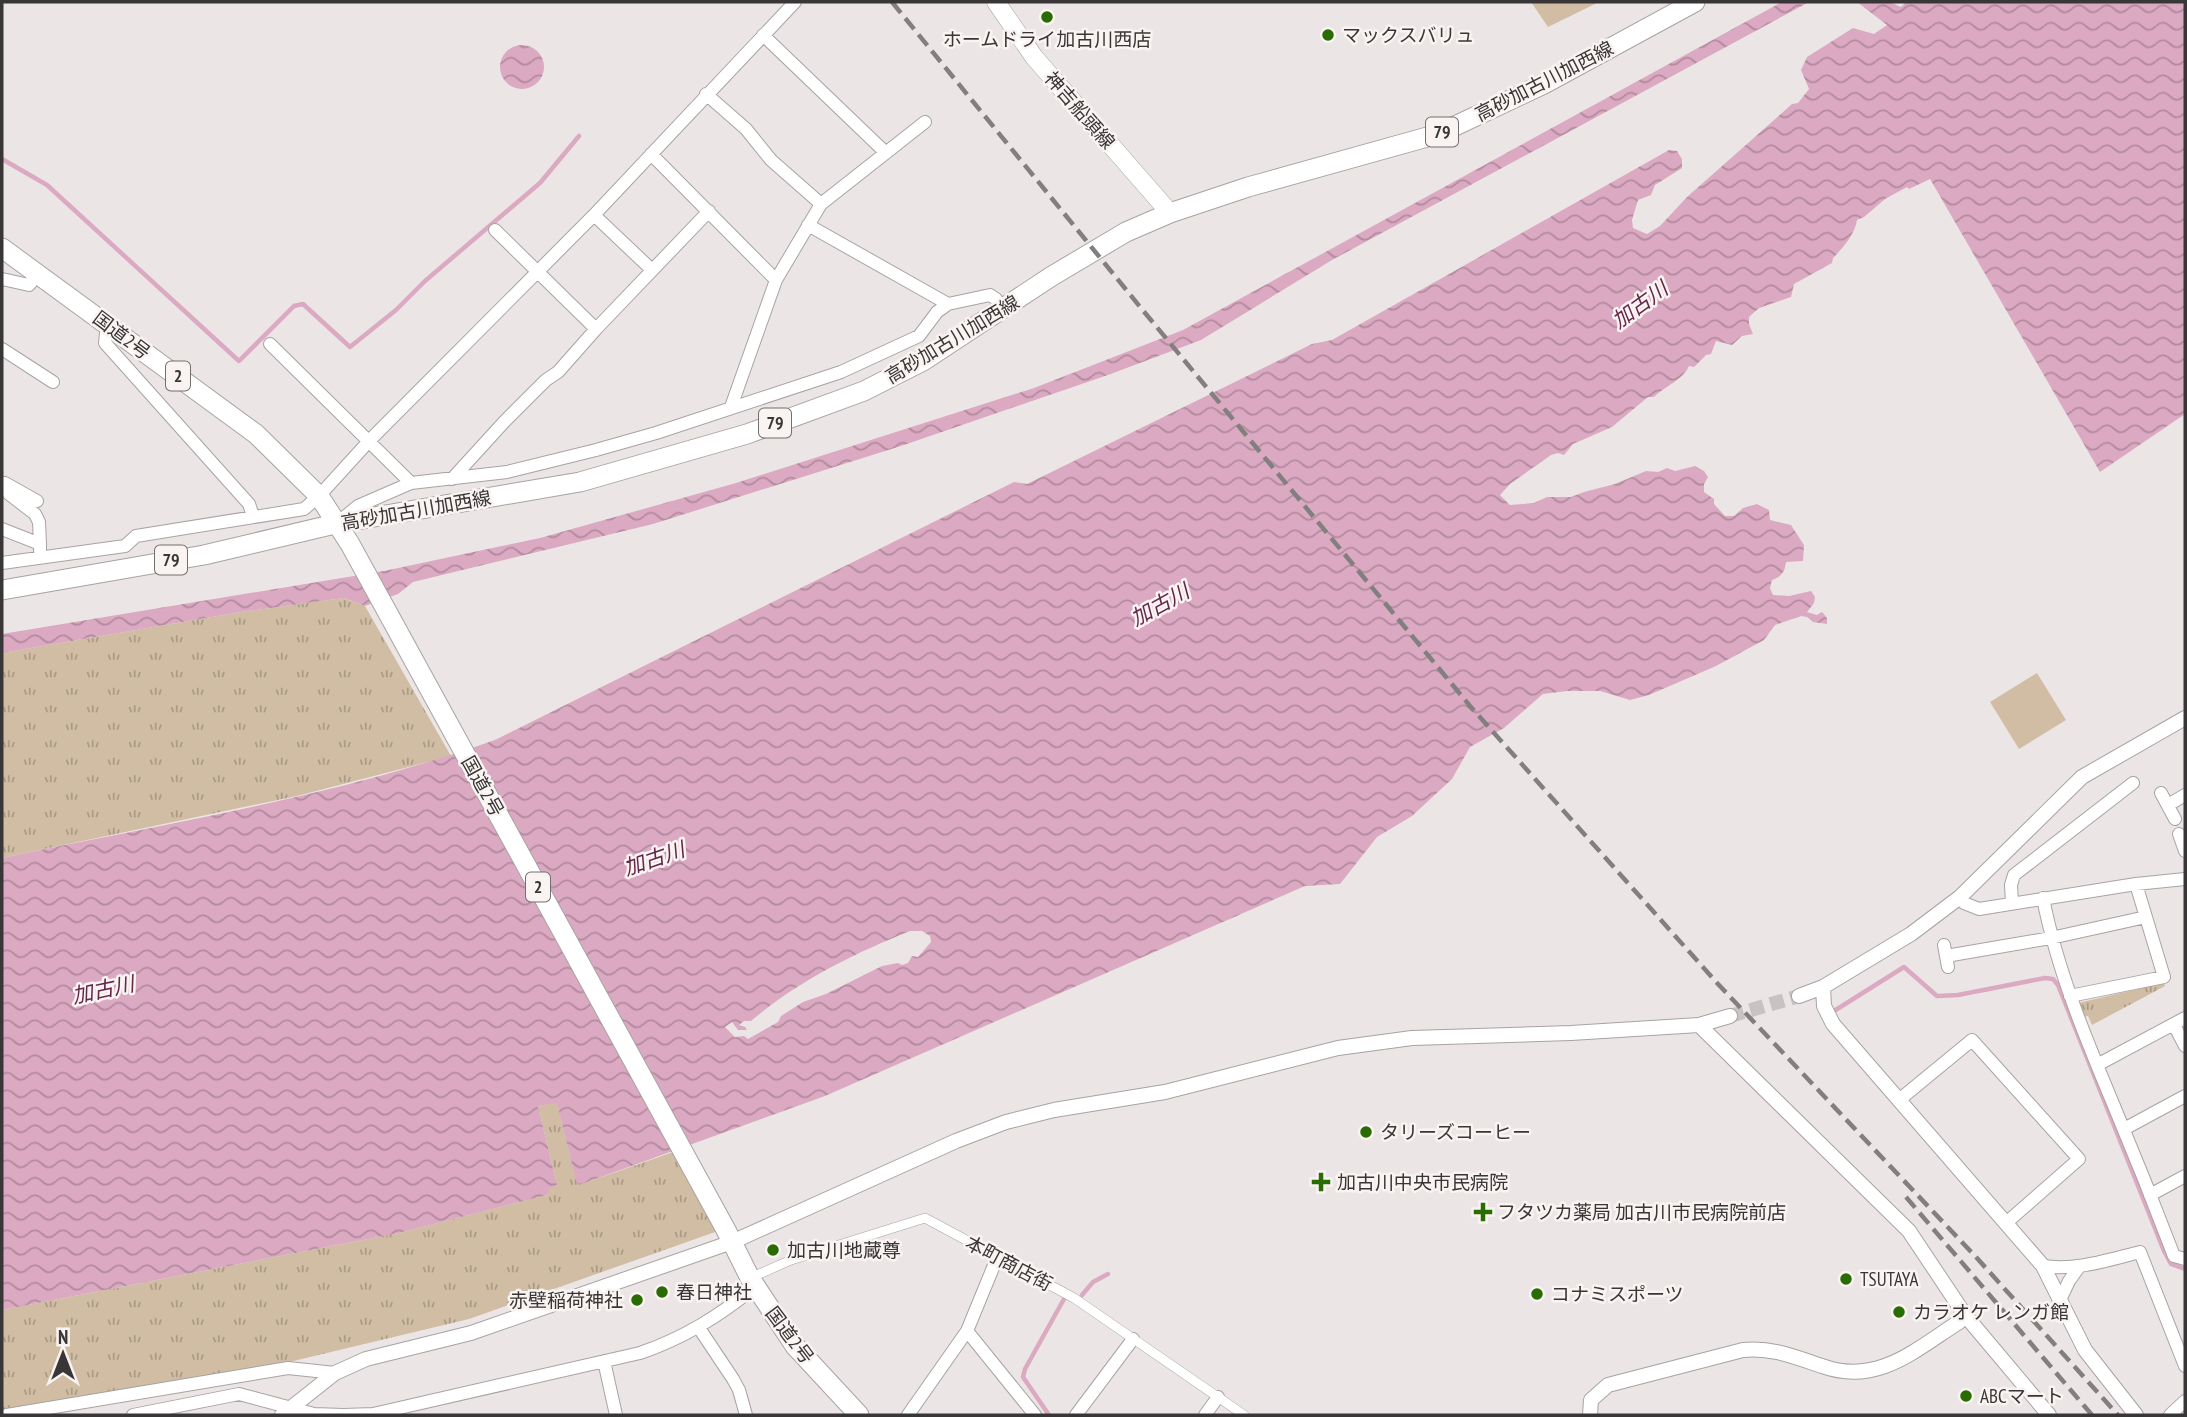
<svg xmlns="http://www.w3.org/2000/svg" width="2187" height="1417" font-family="'PT Sans Narrow','Noto Sans JP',sans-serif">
<defs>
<pattern id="park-tufts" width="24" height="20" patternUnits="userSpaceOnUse" patternTransform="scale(1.75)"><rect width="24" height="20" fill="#d1bda3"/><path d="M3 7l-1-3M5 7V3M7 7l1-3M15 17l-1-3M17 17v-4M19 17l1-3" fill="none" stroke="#ab9a86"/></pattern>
<pattern id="water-waves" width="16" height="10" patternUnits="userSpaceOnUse" patternTransform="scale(1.75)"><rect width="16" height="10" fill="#dba9c2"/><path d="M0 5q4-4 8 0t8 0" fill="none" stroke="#b38a9e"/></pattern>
</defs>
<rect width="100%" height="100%" fill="#ebe6e5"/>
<path fill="#d1bda3" d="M1531,2H1599L1548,27Z
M2037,673L2066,720L2019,749L1990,702Z"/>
<path fill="url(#park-tufts)" d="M344,598L365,606L451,756L297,796L2,858V653L241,612Z
M2164,983L2165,986L2092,1025L2088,1016L2083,1017L2078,1003Z
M557,1102L576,1180L579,1185L676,1151L718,1231L469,1319L285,1363L2,1415V1310L399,1233L547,1195L549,1188L557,1185L538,1106Z"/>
<path fill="url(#water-waves)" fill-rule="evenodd" d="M1782,2H1809L1332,260L1201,340L1108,375L901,446L653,524L413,582L398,594L365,606L344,598L241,612L2,653V634L384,571L540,538L736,483L1034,388L1183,330Z
M1857,2H1890L1901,7L1906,2H2185V414L2100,472L1930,179L1909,189L1907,187L1885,199L1864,217L1857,220C1855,234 1843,248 1833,258L1832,263L1794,284L1791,297L1759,308L1749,317V324L1753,334L1742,336L1732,345L1716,341L1711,354L1706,355L1694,367L1689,366C1683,380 1665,386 1654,397H1648L1612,427L1573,444L1564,455L1558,453L1551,455L1510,484L1500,495L1510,505L1534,503L1547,497H1571L1584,492L1615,484L1646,471L1658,472L1667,468L1675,471L1695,466L1704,471L1708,477L1704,484V492L1714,499V504L1725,516H1734L1743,508L1757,504L1769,510L1770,520L1791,525L1804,545L1803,561L1786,562C1785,571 1782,577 1772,580L1770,588L1773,595L1789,596L1811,591L1815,597L1814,603L1807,612L1817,615L1822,612L1827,618V624L1813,622L1807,617L1801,616L1775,625L1764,640L1716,666L1649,695L1630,700L1600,691H1567L1543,694L1504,728L1470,747L1452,779L1412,816L1377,837L1340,884L1305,886L825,1096L579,1185L576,1181L557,1103L538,1106L557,1185L550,1188L547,1195L399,1233L2,1310V858C165,824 338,796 495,740L1014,482L1027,484L1312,344L1332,340L1669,150L1677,151L1682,159V168L1655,185L1651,195L1638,200L1632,220L1633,228L1647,234L1660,226L1687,197L1792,104L1798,103L1809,89L1801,70L1807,57L1853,28L1874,34L1887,25ZM910,931H922L930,936L931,942L918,957L912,956L908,963L902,965L898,963L882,966L826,994L803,1002L781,1016L778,1022L748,1039L744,1036L735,1037L725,1027L732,1022L738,1030H747L745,1027L739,1025L744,1021H751C798,981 853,954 910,931Z
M500 67a22 22 0 1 1 44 0a22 22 0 1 1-44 0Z"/>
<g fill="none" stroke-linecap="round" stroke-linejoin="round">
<path stroke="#dba9c2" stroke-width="4.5" d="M2,159L47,185L239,361L294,306L303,304L350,347L396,310L425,281L540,183L579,136
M1834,1011L1904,967L1937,996L1958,995L2045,978L2053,979L2058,985L2164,1251L2171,1264L2185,1269
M1082,1295L1093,1282L1108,1274
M1049,1415L1023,1377L1025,1369L1064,1299"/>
<path stroke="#c7c3c2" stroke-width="14" stroke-dasharray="14 7" stroke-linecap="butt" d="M1730,1016L1799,996"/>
<defs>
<path id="pedestrian" d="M750,1278L791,1260L925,1218L1074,1298L1244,1415"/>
<path id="minor" d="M763,35L886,153
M706,94L746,129L771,160L821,204L776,280L731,407
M651,154L776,280
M821,204L925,122
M594,215L652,270
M495,230L596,329
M2,279L29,285L39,273
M948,304L990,295L996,299L1002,310
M107,324L105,343L249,504L253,516
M270,344L411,483L507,472L596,450L656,433L841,372L919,336L937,312L948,304L808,225
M2,349L53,382
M452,479L504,422L546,380L558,372L596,329L709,211
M4,483L9,494L35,514L39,522L40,544
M5,483L37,501
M341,520L358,506L411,483
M2,529L40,544V551
M2,563L125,546L136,536L304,509L319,496L369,441L594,215L795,2
M2161,793L2175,819
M2168,805L2185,795
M2179,834L2185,851
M1960,897L1964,903L1979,909L2136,884L2185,879
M2043,898C2057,970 2086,1039 2114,1106C2135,1156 2155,1206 2174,1256L2185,1259
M2012,903L2011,885L2014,875L2133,783
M1944,945L1948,967
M1946,956L2051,938L2146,917
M2070,996L2164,977L2136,884
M2174,1025L2185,1046
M2097,1065L2185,1018
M1899,1100L1972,1040L2079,1159L2006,1223
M2124,1129L2185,1096
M2150,1195L2185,1176
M2043,1266C2076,1271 2108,1260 2140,1252L2185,1366
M2060,1300L2069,1281L2079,1267
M699,1328L733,1379L739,1390L746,1415
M967,1331L1035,1415
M604,1361L616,1415
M7,1415L288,1368L335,1373
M133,1415L239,1394L314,1414L343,1415
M344,1415L373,1414L640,1353C684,1338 719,1316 755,1287
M908,1415L967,1331L997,1258
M1076,1415L1133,1339
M1205,1415L1218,1397
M2170,1415L2185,1401"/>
<path id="tertiary" d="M1823,987L1824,1006L1833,1024L2043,1266L2085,1350L2136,1415
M1799,996L1823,987L1911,934L1960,897L2082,777L2185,718
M1699,1025L1909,1231L1965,1315L2049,1415
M282,1415L335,1373L366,1359L471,1333L732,1242L956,1141L1006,1122L1054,1110L1165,1092L1338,1048L1412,1038L1571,1033L1699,1025L1730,1016
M1590,1415L1591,1400L1608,1385L1743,1350C1772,1347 1795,1357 1822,1366C1877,1386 1915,1350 1959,1322L1965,1315"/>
<path id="secondary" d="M996,2L1034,57L1170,213"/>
<path id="primary" d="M2,590L204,555L339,523L580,482L747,434L864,391L923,361L1052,276L1126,232L1170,213L1248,187L1438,134L1544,84L1695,2"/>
<path id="trunk" d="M2,248L256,434L319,496L350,544L726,1230L750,1278L795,1346L859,1415"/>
</defs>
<use href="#pedestrian" stroke="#a8a3a2" stroke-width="10"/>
<use href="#minor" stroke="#a8a3a2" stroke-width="14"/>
<use href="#tertiary" stroke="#a8a3a2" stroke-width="16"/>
<use href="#secondary" stroke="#a8a3a2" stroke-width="19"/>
<use href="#primary" stroke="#a8a3a2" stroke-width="21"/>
<use href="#trunk" stroke="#a8a3a2" stroke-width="21"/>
<use href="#pedestrian" stroke="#fff" stroke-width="9"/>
<use href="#minor" stroke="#fff" stroke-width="12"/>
<use href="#tertiary" stroke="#fff" stroke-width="14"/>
<use href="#secondary" stroke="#fff" stroke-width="18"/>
<use href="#primary" stroke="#fff" stroke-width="19"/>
<use href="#trunk" stroke="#fff" stroke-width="19"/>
<path stroke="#827f7f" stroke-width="4.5" stroke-dasharray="14 7" stroke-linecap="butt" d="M892,2L1141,308L1470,706L1718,984L1976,1257L2118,1415
M1906,1197L2092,1415"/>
</g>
<g fill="#296c02" stroke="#f9f3f2" stroke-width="2.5">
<circle cx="1047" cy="17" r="7"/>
<circle cx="1328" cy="35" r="7"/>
<circle cx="1366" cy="1132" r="7"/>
<path d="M1317.5 1171.5h7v7h7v7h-7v7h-7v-7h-7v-7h7z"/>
<path d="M1479.5 1201.5h7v7h7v7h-7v7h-7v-7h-7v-7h7z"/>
<circle cx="773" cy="1250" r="7"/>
<circle cx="1846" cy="1279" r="7"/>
<circle cx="662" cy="1292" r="7"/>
<circle cx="1537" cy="1294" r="7"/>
<circle cx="637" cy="1300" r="7"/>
<circle cx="1899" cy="1312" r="7"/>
<circle cx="1966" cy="1396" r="7"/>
</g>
<g text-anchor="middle" stroke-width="5" stroke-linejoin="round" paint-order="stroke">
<g fill="#f9f3f2" stroke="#726f6e" stroke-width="2">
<rect x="1426" y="117.5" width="32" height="29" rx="5"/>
<rect x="166" y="361.5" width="24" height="29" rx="5"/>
<rect x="759" y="408.5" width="32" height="29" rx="5"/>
<rect x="155" y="545.5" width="32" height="29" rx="5"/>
<rect x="526" y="872.5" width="24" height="29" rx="5"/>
</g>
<g font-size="18" font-weight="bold" fill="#383636">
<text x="1442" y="138">79</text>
<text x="178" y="382">2</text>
<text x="775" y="429">79</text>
<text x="171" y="566">79</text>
<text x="538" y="893">2</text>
</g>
<g font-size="19" fill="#383636" stroke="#f9f3f2" text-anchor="start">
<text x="1342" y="42">マックスバリュ</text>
<text x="1047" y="46" text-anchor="middle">ホームドライ加古川西店</text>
<text x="1380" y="1139">タリーズコーヒー</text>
<text x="1337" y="1189">加古川中央市民病院</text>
<text x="1497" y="1219">フタツカ薬局 加古川市民病院前店</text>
<text x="787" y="1257">加古川地蔵尊</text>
<text x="1860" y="1286">TSUTAYA</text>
<text x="676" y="1299">春日神社</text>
<text x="1551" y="1301">コナミスポーツ</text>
<text x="623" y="1307" text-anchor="end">赤壁稲荷神社</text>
<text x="1913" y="1319">カラオケ レンガ館</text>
<text x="1980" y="1403">ABCマート</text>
</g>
<g font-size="19" fill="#383636" stroke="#f9f3f2">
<text transform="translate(1544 81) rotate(-27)" y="7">高砂加古川加西線</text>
<text transform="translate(1080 110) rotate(49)" y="7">神吉船頭線</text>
<text transform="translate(122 335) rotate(37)" y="7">国道2号</text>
<text transform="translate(952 339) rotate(-31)" y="7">高砂加古川加西線</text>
<text transform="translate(416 510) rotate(-10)" y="7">高砂加古川加西線</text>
<text transform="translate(483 786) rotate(61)" y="7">国道2号</text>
<text transform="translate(1009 1263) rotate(28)" y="7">本町商店街</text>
<text transform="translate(790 1335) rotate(53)" y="7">国道2号</text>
</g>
<g font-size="21" font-style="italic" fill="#65284b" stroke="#f9f3f2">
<text transform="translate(1640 305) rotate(-36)" y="7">加古川</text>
<text transform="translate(1160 605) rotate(-29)" y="7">加古川</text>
<text transform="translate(654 859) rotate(-19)" y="7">加古川</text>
<text transform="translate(103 990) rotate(-12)" y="7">加古川</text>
</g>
</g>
<rect width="2187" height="1417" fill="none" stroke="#383636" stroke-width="7"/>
<g transform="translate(63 1354)" stroke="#f9f3f2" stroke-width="5" paint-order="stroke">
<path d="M0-5L12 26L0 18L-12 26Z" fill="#383636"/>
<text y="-10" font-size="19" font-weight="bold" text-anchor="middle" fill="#383636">N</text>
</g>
</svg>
